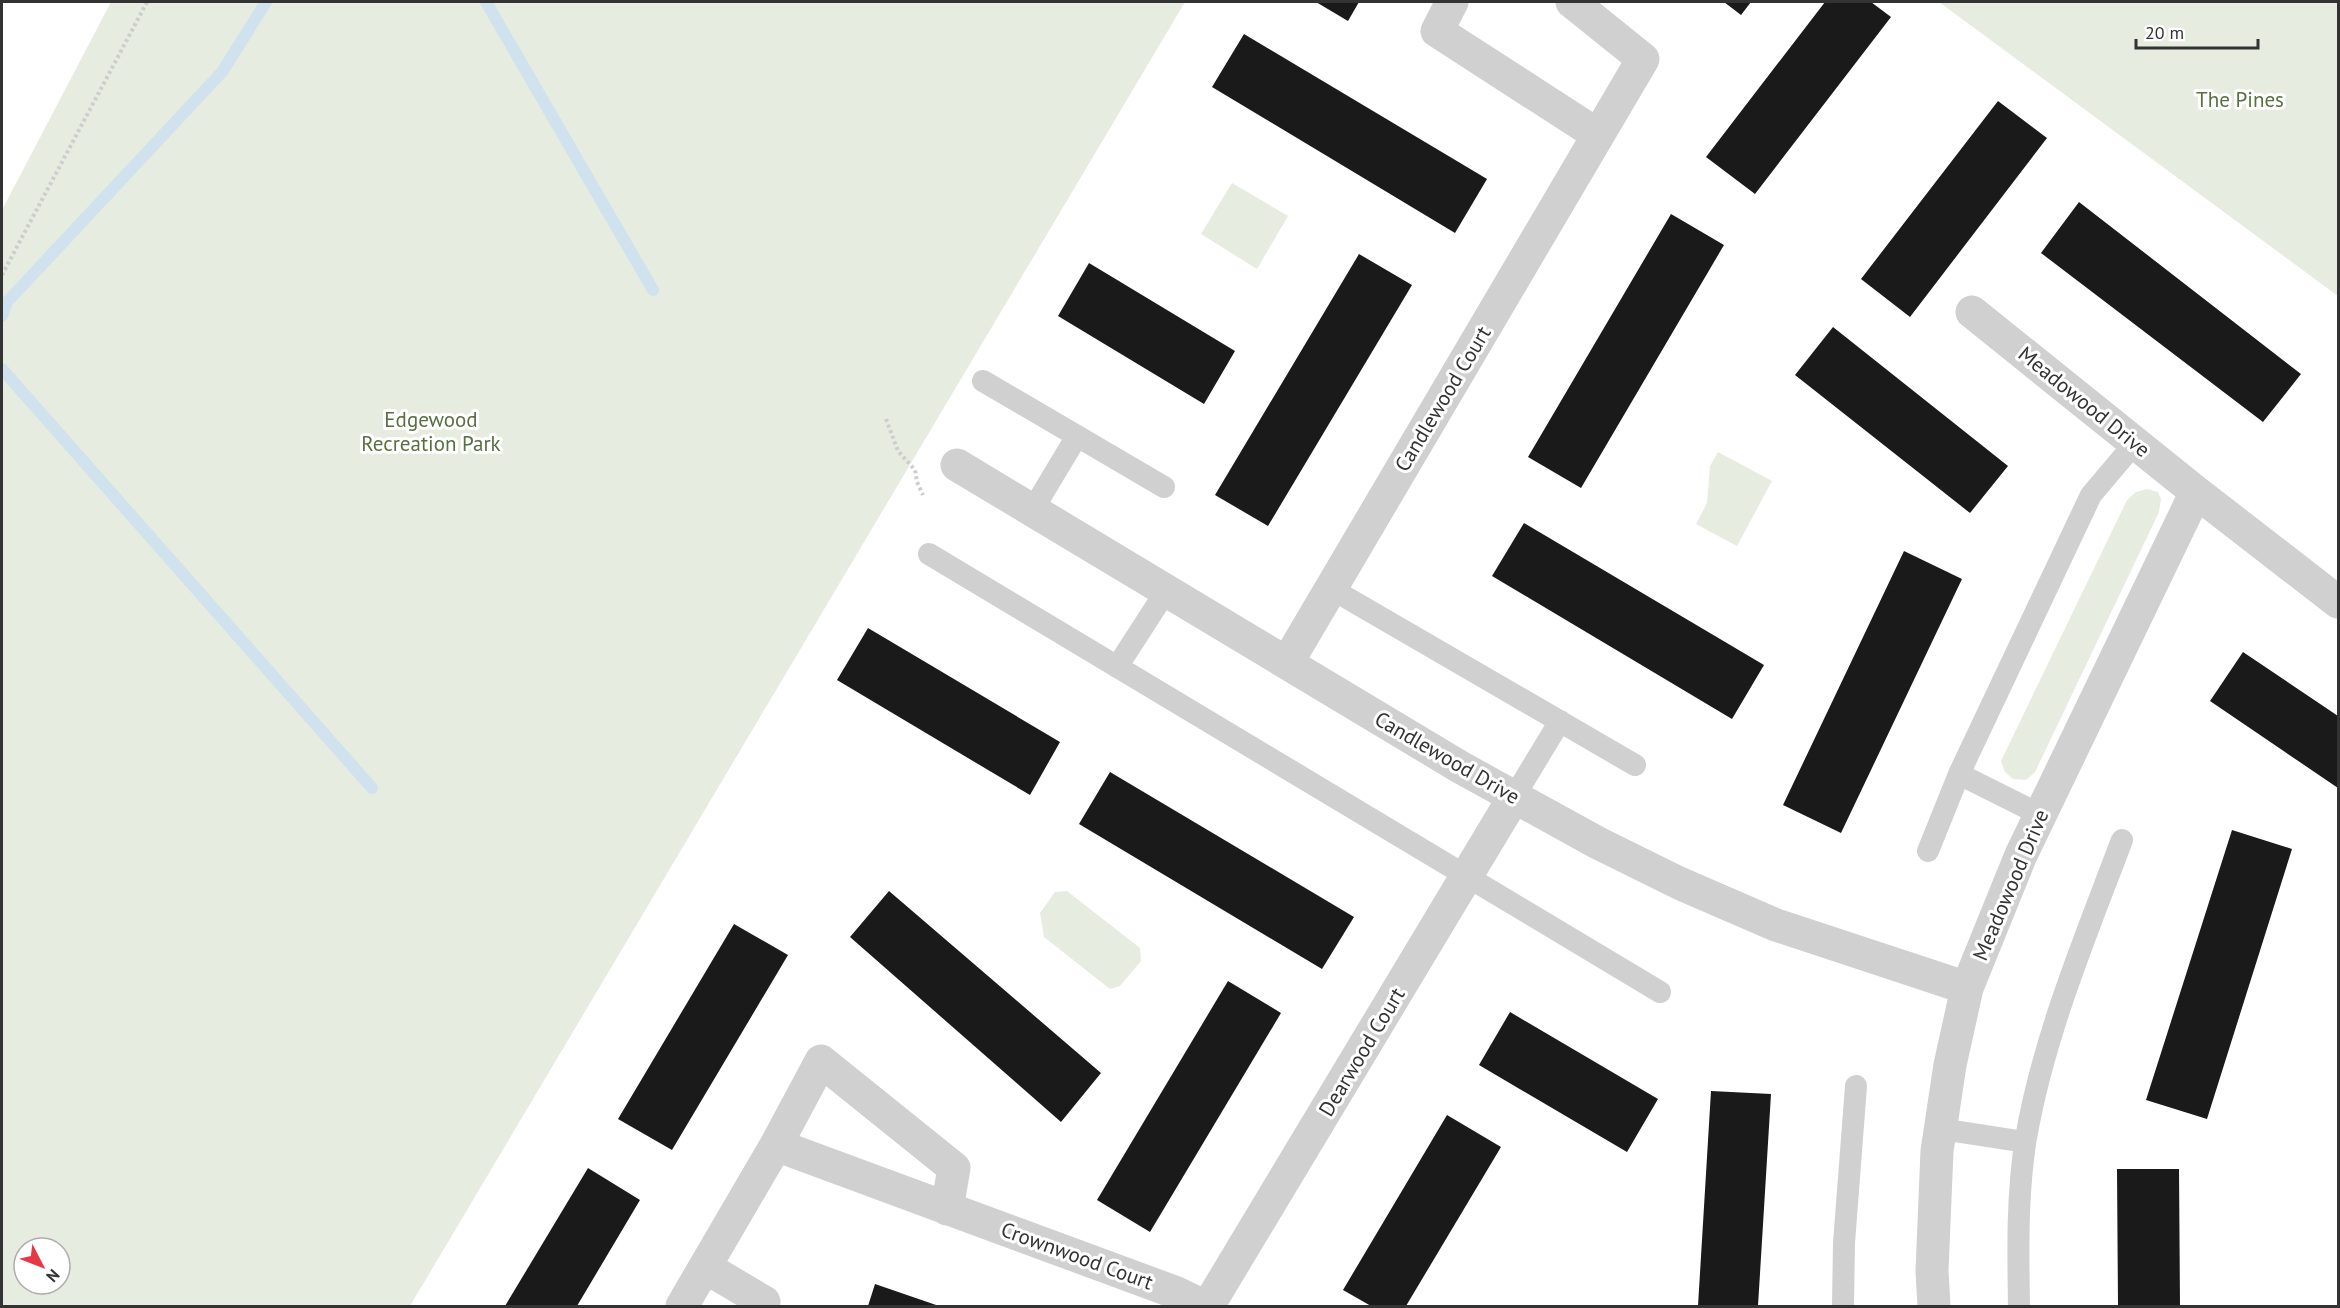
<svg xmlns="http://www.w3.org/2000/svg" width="2340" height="1308" font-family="'PT Sans',sans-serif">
<rect width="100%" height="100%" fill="#fff"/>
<path fill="#e6ecdf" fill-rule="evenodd" d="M111,2H1185L410,1306H2V210ZM24,1248H60V1284H24Z
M1939,2H2338V296Z
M1232,183L1288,216L1257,269L1201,234Z
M1718,452L1772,481L1737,546L1696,524L1707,503L1710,466Z
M2147,489L2158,492L2161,499L2159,512L2035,772L2026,780L2013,779L2005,772L2001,761L2127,500L2136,492Z
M1067,891L1140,948L1141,961L1120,986L1110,989L1044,937L1040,913L1055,892Z"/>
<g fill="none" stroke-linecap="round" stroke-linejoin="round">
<path stroke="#cfe2ee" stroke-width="12" d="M486,2L653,290
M2,316L7,302L222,72L266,2
M2,369L372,788"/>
</g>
<path fill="#1a1a1a" d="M1316,2H1359L1348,21Z
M1724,2H1751L1741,15Z
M1825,2H1871L1891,17L1755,194L1706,157Z
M1244,34L1487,179L1455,233L1212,87Z
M1998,101L2047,138L1910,317L1861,279Z
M2079,202L2301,374L2263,422L2041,253Z
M1671,214L1724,245L1581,488L1528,457Z
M1359,254L1412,285L1268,526L1215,495Z
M1089,263L1235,351L1204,404L1058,316Z
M1833,327L2008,466L1970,513L1795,375Z
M1524,523L1764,665L1732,719L1492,576Z
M1904,551L1962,579L1841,833L1783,805Z
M868,628L1060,742L1030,795L837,680Z
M2243,652L2338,716V788L2210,701Z
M1110,772L1354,917L1322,969L1079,824Z
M2232,830L2292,849L2207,1119L2146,1100Z
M889,891L1101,1073L1061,1122L850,937Z
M734,924L788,955L672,1150L618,1119Z
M1228,981L1281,1013L1150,1232L1097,1200Z
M1510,1012L1658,1099L1627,1152L1479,1065Z
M1711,1091L1771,1094L1758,1306H1698Z
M1447,1115L1501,1147L1406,1306H1371L1343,1290Z
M588,1168L640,1200L577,1306H505Z
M2117,1169H2179L2180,1306H2118Z
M875,1284L939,1306H868Z"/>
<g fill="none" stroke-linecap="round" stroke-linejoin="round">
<path stroke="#cdcdcd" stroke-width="4" stroke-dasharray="3 3" stroke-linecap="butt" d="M2,275L147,2
M886,419L898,451L915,470L917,482L923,495"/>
<path stroke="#d0d0d0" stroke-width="22" d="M983,381L1164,487
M1032,511L1077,436
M929,554L1660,992
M1330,588L1635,765
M1117,667L1166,591
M1959,774L2041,815
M1514,797L1560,721
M1928,851L1959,774L2091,495L2135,443
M1941,1129L2025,1142
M1843,1306L1844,1243L1856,1086
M2019,1306C2018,1252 2017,1192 2026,1138C2044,1035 2085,938 2122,840"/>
<path stroke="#d0d0d0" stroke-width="33" d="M1452,2L1437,31L1598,135
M1972,312L2196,492L2338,602
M957,465L1460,767L1598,843L1679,883L1776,925L1967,988
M1287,663L1643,59L1572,2
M776,1145L1177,1293L1204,1306
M705,1267L764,1302L762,1306
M682,1306L776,1145L821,1061L954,1168L947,1209
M1208,1306L1514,797
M1934,1306L1932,1271L1937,1151L1950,1065L1967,988L2021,855L2196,492"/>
</g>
<g text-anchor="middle" stroke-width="6" stroke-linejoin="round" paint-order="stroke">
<g font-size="21" fill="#56703f" stroke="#fff">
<text x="2240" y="107">The Pines</text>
<text x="431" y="427">Edgewood<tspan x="431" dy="24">Recreation Park</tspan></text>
</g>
<g font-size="21" fill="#333" stroke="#fff">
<text transform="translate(1443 399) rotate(-59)" y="7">Candlewood Court</text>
<text transform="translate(2084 402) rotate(39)" y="7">Meadowood Drive</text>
<text transform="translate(1447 758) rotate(30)" y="7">Candlewood Drive</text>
<text transform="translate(2011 885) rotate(-67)" y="7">Meadowood Drive</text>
<text transform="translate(1362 1052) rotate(-59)" y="7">Dearwood Court</text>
<text transform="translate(1077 1256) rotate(20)" y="7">Crownwood Court</text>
</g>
</g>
<rect width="2340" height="1308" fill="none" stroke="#333333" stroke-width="6"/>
<g transform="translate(42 1266) rotate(132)"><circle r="28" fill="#ffffff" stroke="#adadad" stroke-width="1.5"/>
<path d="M0-4.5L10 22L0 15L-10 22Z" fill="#e63946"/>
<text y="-9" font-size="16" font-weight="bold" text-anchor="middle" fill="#333333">N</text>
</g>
<path d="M2136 39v9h122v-9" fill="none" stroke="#333333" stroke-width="3"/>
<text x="2145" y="39" font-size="18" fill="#333333" stroke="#ffffff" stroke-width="4.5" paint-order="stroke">20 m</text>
</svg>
